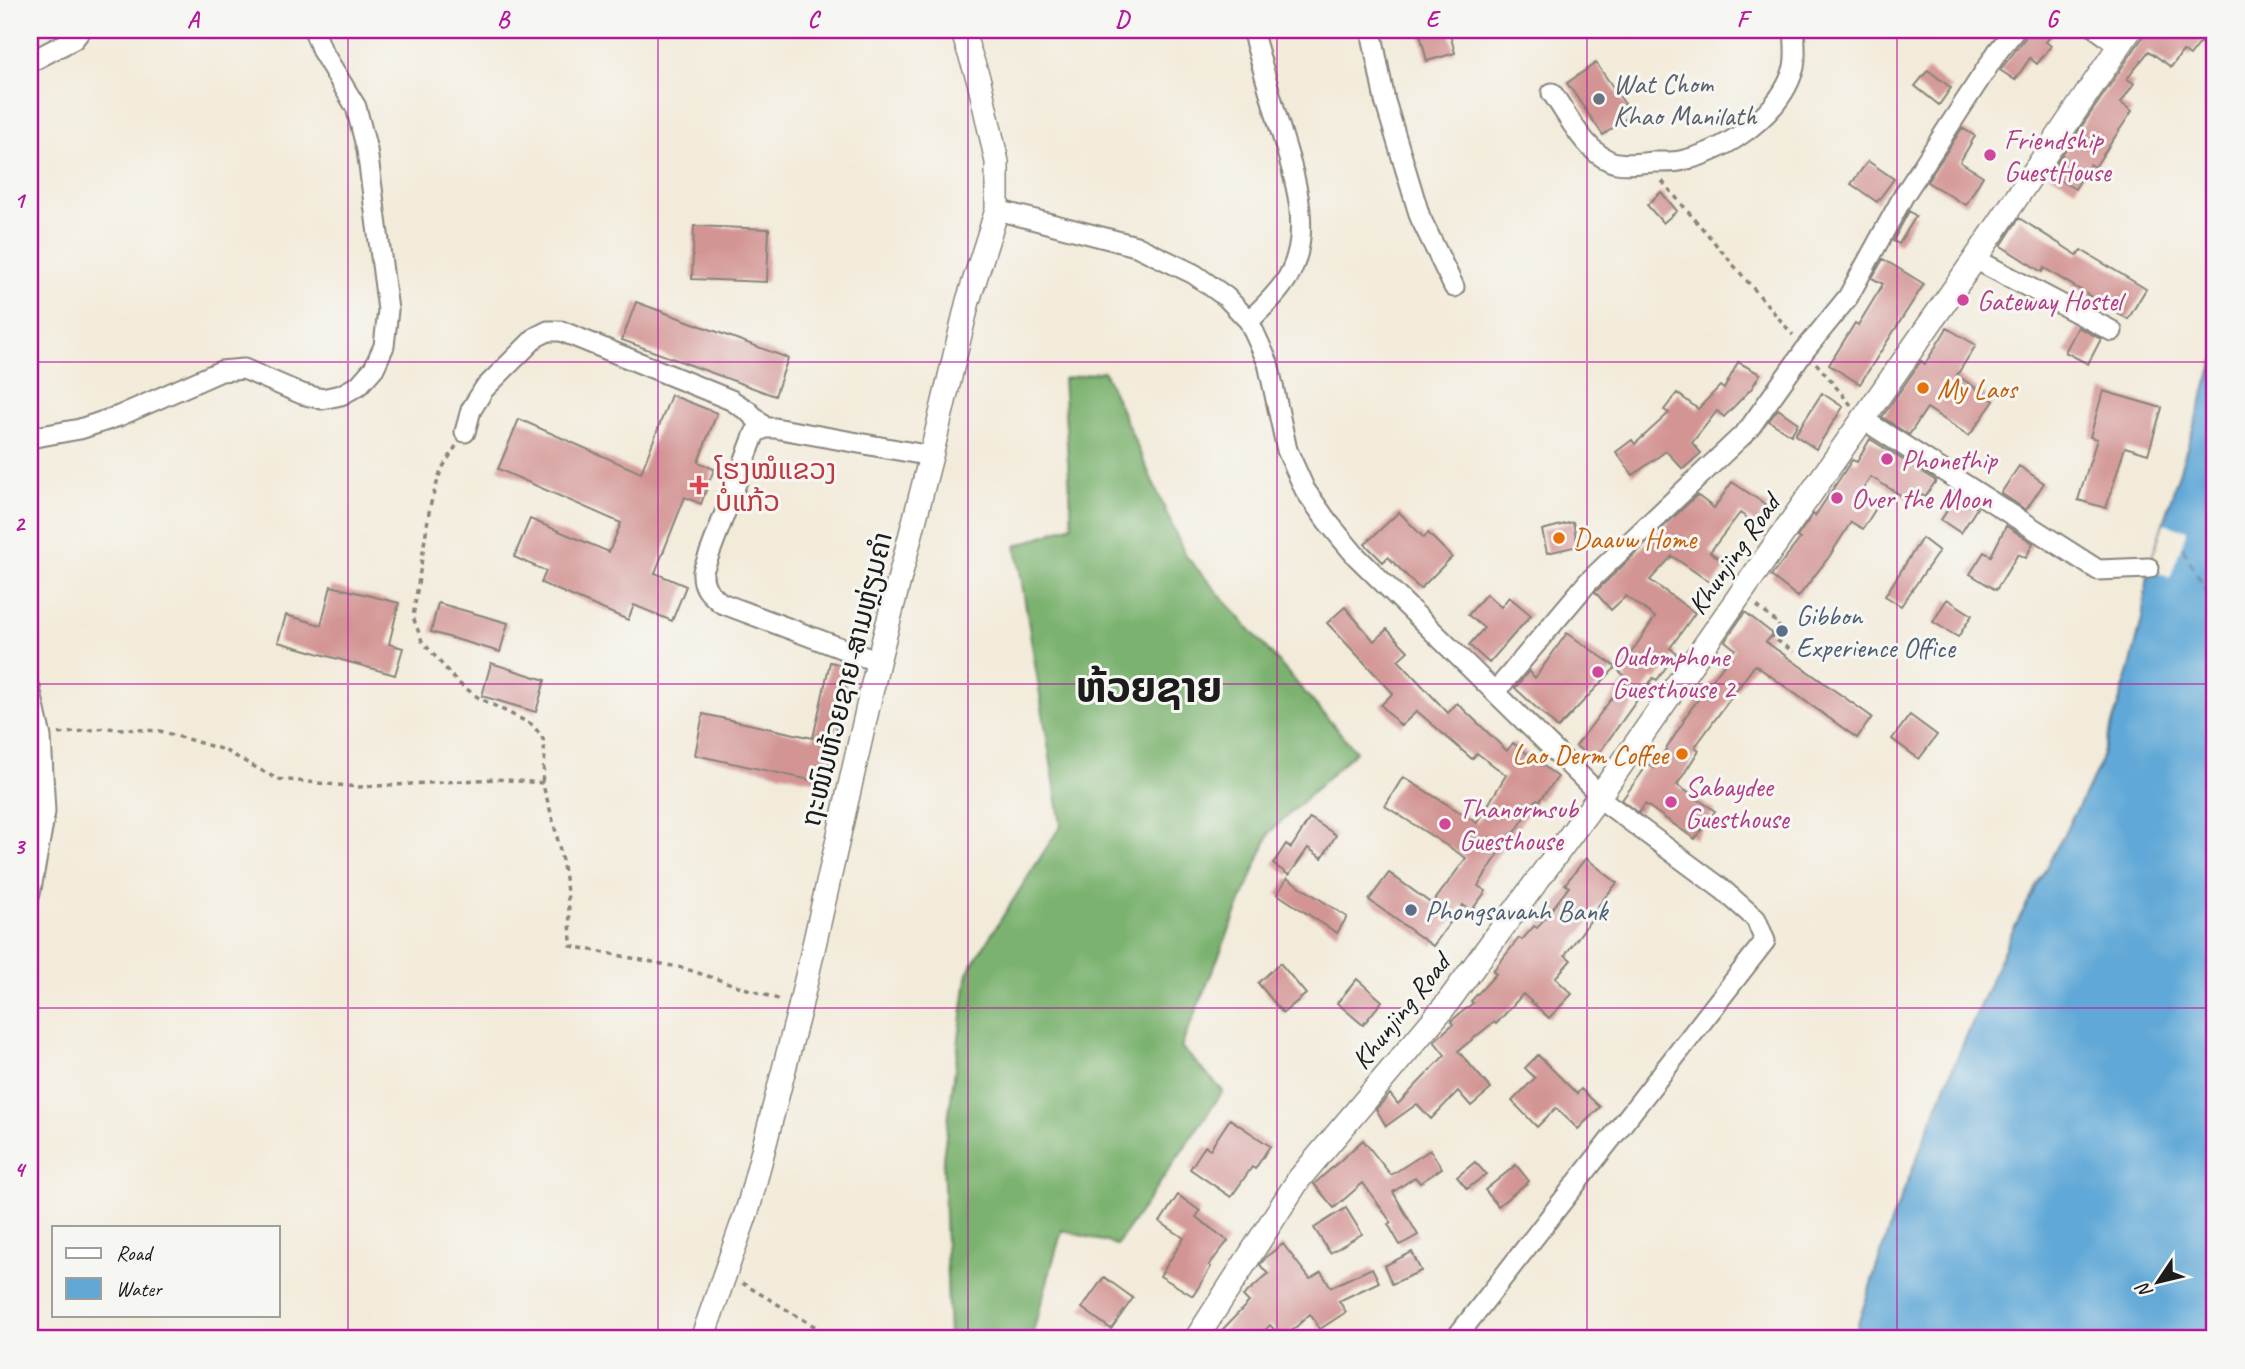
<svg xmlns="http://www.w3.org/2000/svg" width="2245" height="1369" font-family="Caveat,'Noto Sans Lao',sans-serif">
<rect width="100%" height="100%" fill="#f6f6f2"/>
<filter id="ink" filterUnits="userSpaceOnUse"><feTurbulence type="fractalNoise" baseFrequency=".0143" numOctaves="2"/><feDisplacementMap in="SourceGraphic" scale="14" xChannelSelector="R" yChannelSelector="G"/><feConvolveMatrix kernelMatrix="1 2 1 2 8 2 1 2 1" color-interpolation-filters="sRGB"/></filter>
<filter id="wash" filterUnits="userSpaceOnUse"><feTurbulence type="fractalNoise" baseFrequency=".00686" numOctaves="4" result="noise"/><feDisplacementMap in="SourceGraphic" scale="28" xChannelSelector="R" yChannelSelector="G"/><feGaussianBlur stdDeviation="1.57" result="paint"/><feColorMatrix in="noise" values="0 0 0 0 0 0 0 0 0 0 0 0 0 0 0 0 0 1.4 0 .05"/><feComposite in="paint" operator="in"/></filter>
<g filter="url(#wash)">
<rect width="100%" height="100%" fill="#f3ebda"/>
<path fill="#7bb270" stroke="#4c6746" stroke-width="2" d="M1104,371L1185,555L1356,751L1270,832L1181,1047L1223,1091L1117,1245L1062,1230L1031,1339H949L943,1158L968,971L1061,825L1016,546L1072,525L1063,379Z"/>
<path fill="#61a8d7" stroke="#3e627a" stroke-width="2" d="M2215,359V1339H1853L1891,1223L1951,1072L2010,936L2098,769L2131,664L2142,619L2149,568Z"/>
<path fill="#f3ebda" d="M2164,523L2187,530L2170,578L2149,568Z"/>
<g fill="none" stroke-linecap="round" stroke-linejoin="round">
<path stroke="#3b5b70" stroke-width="2" stroke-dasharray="9 7" stroke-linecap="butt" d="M2182,546L2215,608"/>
</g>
<g id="blocks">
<path fill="#d39594" d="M1419,30H1449L1455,53L1427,61Z
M2027,30H2055L2046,42L2051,46L2037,64L2030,58L2015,80L2000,70L2025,38Z
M2144,30H2210L2190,56L2183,51L2171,67L2149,51L2127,79L2134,83L2121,103L2132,111L2095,167L2090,164L2075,189L2049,174L2142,38Z
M1596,63L1632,114L1603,135L1567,83Z
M1928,70L1951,88L1939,105L1915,86Z
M1962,128L1975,136L1960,162L1983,176L1966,205L1927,182Z
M1868,161L1894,179L1877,202L1851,184Z
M1661,192L1677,211L1663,223L1647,205Z
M1909,211L1916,216L1899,244L1893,241Z
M2019,218L2077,255L2081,250L2146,289L2128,319L2044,268L2042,272L2001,246Z
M694,226L769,229L767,282L692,279Z
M1883,259L1924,284L1860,384L1829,365L1855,323L1858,325L1883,284L1872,278Z
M636,302L788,358L775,396L622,340Z
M2078,327L2101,339L2088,364L2065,352Z
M1947,328L1976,345L1957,375L1994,401L1969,436L1927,408L1909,435L1882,417L1921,361L1925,364Z
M1738,362L1760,374L1752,388L1724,417L1717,411L1692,443L1701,453L1683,469L1666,451L1633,475L1616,452L1632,440L1635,444L1669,413L1664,410L1677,393L1698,409L1720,386L1724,389Z
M2103,391L2162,408L2148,454L2125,447L2106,508L2078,500L2097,439L2090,437Z
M1822,393L1843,407L1816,449L1795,435Z
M671,395L717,413L698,462L714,469L701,504L685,497L655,573L686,586L672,621L634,605L628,620L541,583L546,571L514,557L530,519L609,552L621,523L498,469L519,419L641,473Z
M1778,409L1798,423L1791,435L1769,421Z
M1870,439L1936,481L1925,496L1922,494L1915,504L1871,477L1861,492L1878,505L1863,529L1851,522L1829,557L1798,597L1771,576L1800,539L1797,537L1813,514L1815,516L1852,460L1857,462Z
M2019,466L2044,483L2026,510L2001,493Z
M1732,482L1768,506L1756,524L1740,513L1710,552L1728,565L1714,585L1672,556L1650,580L1695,613L1670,648L1676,653L1657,680L1653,678L1594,760L1576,746L1627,678L1619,671L1655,617L1626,596L1611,610L1595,592L1697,495L1714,508Z
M1957,495L1977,508L1961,533L1941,520Z
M1399,512L1424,538L1428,533L1452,557L1420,589L1388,557L1383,562L1365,544Z
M1573,522L1578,546L1547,553L1542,530Z
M2006,526L2033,543L2026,558L2018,554L1996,590L1970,574L1984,552L1991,556Z
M1922,538L1939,551L1901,606L1885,596Z
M331,586L399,603L389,644L403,648L395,675L278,642L286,615L321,625Z
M1486,594L1501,607L1509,597L1531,615L1489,663L1469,645L1484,628L1468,615Z
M1947,599L1972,615L1958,637L1933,622Z
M438,603L508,623L500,652L431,632Z
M1345,607L1374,641L1387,629L1408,651L1398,660L1448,713L1457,703L1507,751L1513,743L1558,777L1539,801L1537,799L1514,834L1512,833L1478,886L1486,891L1471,911L1463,905L1433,946L1369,900L1389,873L1432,904L1466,858L1385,806L1403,777L1477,823L1506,775L1477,753L1472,759L1417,711L1401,726L1381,705L1393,693L1327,623Z
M1745,612L1773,634L1766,642L1872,717L1857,738L1755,665L1695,747L1699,750L1677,785L1715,811L1695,839L1645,804L1639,813L1622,800L1648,764L1654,768L1684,721L1683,720L1735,649L1725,641Z
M1567,633L1616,667L1558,728L1515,688L1529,671L1535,678Z
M830,662L850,667L824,783L695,755L703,714L813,738Z
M491,663L545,680L536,712L482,696Z
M1910,715L1937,735L1919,759L1892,739Z
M1310,818L1336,835L1322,858L1308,848L1289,875L1273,864L1286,844L1291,848Z
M1586,858L1617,883L1593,912L1595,914L1565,955L1571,960L1555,978L1572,994L1549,1018L1523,994L1496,1024L1494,1022L1458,1051L1491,1089L1471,1106L1458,1091L1431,1119L1417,1104L1386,1126L1376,1109L1390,1094L1398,1104L1445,1055L1434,1041L1453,1024L1451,1021L1473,1003L1471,1001L1496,974L1493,971L1519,938L1522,940L1534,926L1537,928L1569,887L1565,884Z
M1287,878L1347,917L1337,933L1277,894Z
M1280,963L1306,994L1283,1013L1258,983Z
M1357,979L1382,1001L1363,1025L1337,1003Z
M1538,1055L1577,1094L1581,1089L1600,1107L1578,1129L1556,1108L1537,1127L1512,1101L1535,1078L1525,1068Z
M1230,1119L1270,1146L1255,1169L1252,1167L1231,1197L1190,1169L1205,1146L1210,1149Z
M1363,1140L1391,1175L1430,1150L1442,1168L1420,1183L1415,1177L1393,1192L1418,1235L1400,1245L1388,1224L1391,1222L1363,1183L1334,1208L1314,1184Z
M1475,1162L1486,1174L1467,1189L1457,1177Z
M1516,1165L1529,1181L1498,1206L1485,1190Z
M1178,1195L1200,1211L1196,1217L1228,1241L1209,1265L1211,1267L1193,1296L1160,1276L1184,1238L1160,1222Z
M1346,1208L1362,1234L1330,1253L1314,1228Z
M1283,1244L1310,1279L1321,1272L1331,1287L1372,1268L1379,1282L1339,1301L1346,1312L1320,1329L1310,1314L1283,1339L1270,1325L1257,1339H1234L1223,1329L1249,1302L1243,1296L1268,1274L1260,1265L1266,1257Z
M1412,1252L1421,1271L1392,1284L1384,1266Z
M1104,1277L1133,1298L1111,1329L1082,1308Z"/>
</g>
</g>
<g filter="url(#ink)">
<use href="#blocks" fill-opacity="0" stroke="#88847b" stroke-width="2"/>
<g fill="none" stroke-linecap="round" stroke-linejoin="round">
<defs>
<path id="minor" d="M1371,30L1385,101L1420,217L1454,287
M2098,30L2119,45
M30,62L74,39L81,30
M1552,93C1568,115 1584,150 1610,161C1621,166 1640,163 1653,162C1663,162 1674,163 1684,160C1728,150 1782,113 1794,67C1796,56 1795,41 1794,30
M997,210L1136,246L1194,274L1226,297L1249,321L1268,363L1287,450L1305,490L1327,521L1356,556L1600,795
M1975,259L2112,331
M1249,321C1263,307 1278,294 1288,277C1316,228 1291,167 1277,118C1269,89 1260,59 1252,30
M1864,420L2098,570L2149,568
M465,432L471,410L484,389L536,337L548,331H561L731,400L748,411L765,428
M30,438L80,429L119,416L221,371L244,369L302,394L322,399L341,395L359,385L374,368L384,346L388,310L367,150L356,107L322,51L314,30
M878,662L721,603C709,593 702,587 703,571L755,433L765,428H775L931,456
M30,688L41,737L45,812L30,894
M1496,691L1588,582L1748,430L1805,350L1848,297L1904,195L1998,51L2015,30
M1455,1339L1765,941L1756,919L1722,889L1598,797"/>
<path id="major" d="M702,1339L749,1205L800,1007L878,662L931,456L968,301L997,210V162L979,81L962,30
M1196,1339L1299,1179L1445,1006L1600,795L1975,259L2130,30"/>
</defs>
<use href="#minor" stroke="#88847b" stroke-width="23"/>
<use href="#major" stroke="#88847b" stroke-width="26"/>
<path stroke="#88847b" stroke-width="3.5" stroke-dasharray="5 5" stroke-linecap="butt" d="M1662,181L1793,335
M1816,363L1851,405
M456,446L441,470L430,506L413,617L422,641L457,682L479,698L533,725L543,739L545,755L542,783
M1757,606L1780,625L1772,637L1794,652
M59,734L106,728L160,731L224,750L277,779L359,787L496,779L542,783C559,835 570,891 571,946L683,968L781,1000
M742,1283L836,1339"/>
<use href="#minor" stroke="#fff" stroke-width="19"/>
<use href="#major" stroke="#fff" stroke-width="23"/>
</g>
</g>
<path fill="none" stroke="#b5179e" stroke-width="2" stroke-opacity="0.55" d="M348,30V1339M658,30V1339M968,30V1339M1277,30V1339M1587,30V1339M1897,30V1339M30,362H2215M30,684H2215M30,1008H2215"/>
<circle fill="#6b7280" stroke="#f6f6f2" stroke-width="2.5" cx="1599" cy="99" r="7"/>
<g fill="#d1479c" stroke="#f6f6f2" stroke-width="2.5">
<circle cx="1990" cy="155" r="7"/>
<circle cx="1963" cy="300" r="7"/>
<circle cx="1887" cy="459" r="7"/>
<circle cx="1837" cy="498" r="7"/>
<circle cx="1598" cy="672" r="7"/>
<circle cx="1671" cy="802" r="7"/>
<circle cx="1445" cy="824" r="7"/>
</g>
<g fill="#e8710a" stroke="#f6f6f2" stroke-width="2.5">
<circle cx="1923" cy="388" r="7"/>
<circle cx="1559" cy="538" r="7"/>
<circle cx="1682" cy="754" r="7"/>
</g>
<path fill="#e0444e" stroke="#f6f6f2" stroke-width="2.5" d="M695.5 474.5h7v7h7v7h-7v7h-7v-7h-7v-7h7z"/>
<g fill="#5c6f8a" stroke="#f6f6f2" stroke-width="2.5">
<circle cx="1782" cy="631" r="7"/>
<circle cx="1411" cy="910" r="7"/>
</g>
<g text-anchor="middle" stroke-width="6" stroke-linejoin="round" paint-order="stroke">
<g font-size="28" fill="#5b616d" stroke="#f6f6f2" text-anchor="start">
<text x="1613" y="93">Wat Chom<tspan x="1613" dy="32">Khao Manilath</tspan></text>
</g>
<g font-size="28" fill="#b23c85" stroke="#f6f6f2" text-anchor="start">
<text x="2004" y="149">Friendship<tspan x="2004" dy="32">GuestHouse</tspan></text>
<text x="1977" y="310">Gateway Hostel</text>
<text x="1901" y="469">Phonethip</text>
<text x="1851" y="508">Over the Moon</text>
<text x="1612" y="666">Oudomphone<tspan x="1612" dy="32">Guesthouse 2</tspan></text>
<text x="1685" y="796">Sabaydee<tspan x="1685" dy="32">Guesthouse</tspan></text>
<text x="1459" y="818">Thanormsub<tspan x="1459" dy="32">Guesthouse</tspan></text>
</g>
<g font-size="28" fill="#c56008" stroke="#f6f6f2" text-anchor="start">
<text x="1937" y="398">My Laos</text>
<text x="1573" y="548">Daauw Home</text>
<text x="1668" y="764" text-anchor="end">Lao Derm Coffee</text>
</g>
<g font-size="28" fill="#be3a42" stroke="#f6f6f2" text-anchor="start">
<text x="715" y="479">ໂຮງໝໍແຂວງ<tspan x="715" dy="32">ບໍ່ແກ້ວ</tspan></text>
</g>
<g font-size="28" fill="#1c1c1c" stroke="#f6f6f2">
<text transform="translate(1733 554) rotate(-55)" y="10">Khunjing Road</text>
<text transform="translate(846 679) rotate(-76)" y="10">ຖະໜົນຫ້ວຍຊາຍ-ສາມຫຼ່ຽມຄຳ</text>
<text transform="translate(1400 1011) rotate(-51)" y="10">Khunjing Road</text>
</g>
<g font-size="28" fill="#4e5e75" stroke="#f6f6f2" text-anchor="start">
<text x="1796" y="625">Gibbon<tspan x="1796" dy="32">Experience Office</tspan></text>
<text x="1425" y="920">Phongsavanh Bank</text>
</g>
<g font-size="42" font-weight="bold" fill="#1c1c1c" stroke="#f6f6f2">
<text x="1149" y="702">ຫ້ວຍຊາຍ</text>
</g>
</g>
<rect width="2245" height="1369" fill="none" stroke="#f6f6f2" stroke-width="77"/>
<rect x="52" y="1226" width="228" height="91" fill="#f6f6f2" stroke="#9f9f9c" stroke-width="2"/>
<rect x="66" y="1248" width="35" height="10" fill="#ffffff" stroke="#9f9f9c" stroke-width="2"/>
<text x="116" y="1260" font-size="21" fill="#1c1c1c">Road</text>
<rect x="66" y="1278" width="35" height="21" fill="#61a8d7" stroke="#9f9f9c" stroke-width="2"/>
<text x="116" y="1296" font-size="21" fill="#1c1c1c">Water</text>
<g transform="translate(2158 1282) rotate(235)" stroke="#f6f6f2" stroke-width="5" paint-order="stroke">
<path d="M0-5L12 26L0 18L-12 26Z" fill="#1c1c1c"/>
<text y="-10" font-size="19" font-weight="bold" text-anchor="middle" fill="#1c1c1c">N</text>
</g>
<rect x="38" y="38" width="2168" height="1292" fill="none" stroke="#b5179e" stroke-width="2.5"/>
<g font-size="23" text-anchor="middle" font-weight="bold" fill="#b5179e">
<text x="193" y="27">A</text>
<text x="503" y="27">B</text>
<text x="813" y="27">C</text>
<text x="1122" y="27">D</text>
<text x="1432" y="27">E</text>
<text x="1742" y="27">F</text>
<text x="2052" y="27">G</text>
<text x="19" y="208">1</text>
<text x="19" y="531">2</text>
<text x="19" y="854">3</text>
<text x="19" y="1177">4</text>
</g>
</svg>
